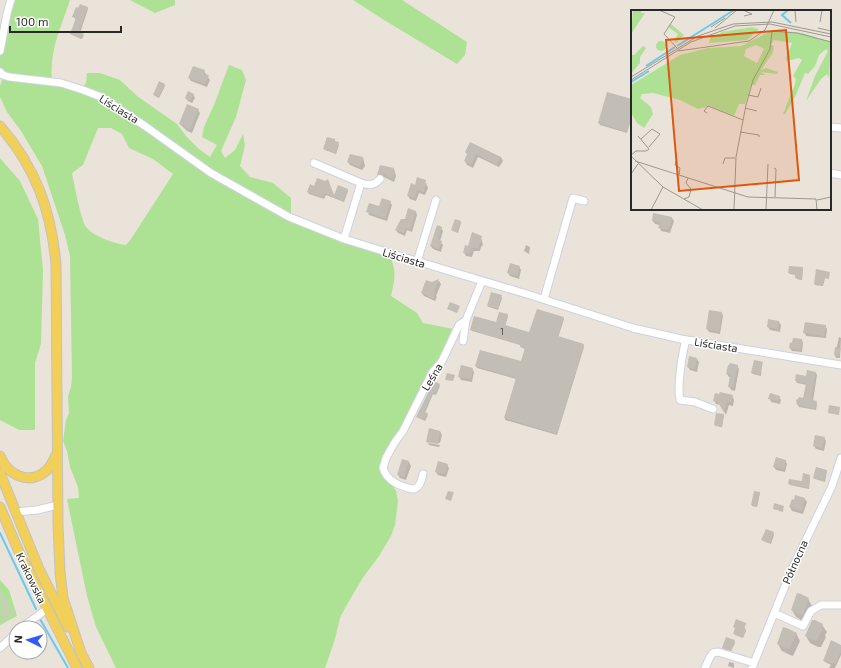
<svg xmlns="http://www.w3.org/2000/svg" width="841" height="668" font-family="'Exo 2',sans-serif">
<rect width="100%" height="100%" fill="#eae3d9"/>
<path fill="#ade294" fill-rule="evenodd" d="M11,0H70C61,28 49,50 52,81L81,89L86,83L87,73H100L120,80L137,96L177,124L186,136L199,149L210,157L217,145L202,137L204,127L214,105L229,65L242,70L246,80L236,117L221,151L225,158L235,150L243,134L245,145L240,166L250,177L273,183L291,198V218L391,259C397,273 394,282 391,296L417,313L423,323L454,329L444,351L436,365L428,375L412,404L401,430L387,448L384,457L383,468L396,491L398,501L395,525L391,536L379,556L362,579L345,608L340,618L335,639L325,668H116L96,627L87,596L67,499L79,498L78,487L70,467L67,451L63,441L66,420L69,413L68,396L71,387L72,377L70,256L65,235L42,166L21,131L7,112L0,97V86L3,77L0,76V54ZM98,128H111L122,134L129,148L153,159L173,174L131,239L126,245C115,244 93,236 86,227C81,220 74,184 72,173L83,165Z
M130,0H175V5L155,13Z
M353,0H402L467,42L465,55L457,64L384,20Z
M0,158L20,181L38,219L43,270L41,344L35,363V430H19L0,420Z
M0,580L9,590L17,616L0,625Z"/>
<path fill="#c1d4b0" d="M1,590L15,613L1,623L0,591Z"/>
<path fill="#0003" d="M88,8V9L80,33L84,35L82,39L71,34L76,19L73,17Z
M204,71L210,80L207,87L191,81L189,78Z
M164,85L165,86L159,98L155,96L154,95Z
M193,94L195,98L192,103L188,101L186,98Z
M632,100V116L627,133L600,125L599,123Z
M198,110L200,113L192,133L187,131L180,124Z
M335,142L339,145L336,154L325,150L324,149Z
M466,152L501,157L503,161L499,167L478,157L473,168L467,165L465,161L468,156Z
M363,158L365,166L362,170L350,165L348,162Z
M381,167L394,169L396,176L394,182L384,177L380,178L378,175Z
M425,181L428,188L425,195L419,193L416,201L410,199L408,196L416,186Z
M315,187L334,197L347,189L348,191L344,202L326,195L324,199L309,194L308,192Z
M390,202L392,205L387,221L369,215L368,212Z
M409,210L416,212L417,215L412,232L407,230L405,236L398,233L396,230L405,220Z
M672,218L674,221L670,233L661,231L660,228V225L655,224L653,221Z
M460,222L461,223L458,233L453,231L452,230Z
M441,228L443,231L440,241L443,245L441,252L433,249L431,246Z
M481,237L483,245L481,247L480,251H474L472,257L466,256L464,252Z
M526,245L530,247L529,254L524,251Z
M519,267L521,270L519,279L510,276L508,273Z
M803,268L802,280L797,279L796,275L790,274L789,273Z
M829,273V279L825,278L823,286L815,285V283Z
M439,281L441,284L436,296L437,297L435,301L424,296L422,293L432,283Z
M501,296L502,298L498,310L489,307L488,306Z
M722,313L723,316L720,334L709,332L707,329Z
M507,315L508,317L505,326L530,334L563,318L564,319L558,338L583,345L584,347L557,435L505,420V418L516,379L477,368L476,366L521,363L525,349L522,348L521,345L472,331L471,329L497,324Z
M779,322L781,325L780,332L770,330L768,327Z
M825,326L827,329L826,338L806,336L804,332Z
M839,337L841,338L840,358H836L835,355Z
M802,340L803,343L802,352L792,351L790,348Z
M697,359L699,362L697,372L690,370L688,367Z
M762,362L761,376L753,374L752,373Z
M737,366L739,369L735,391L731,390L729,386L731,377H729L727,374Z
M472,369L474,372L472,382L461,380L459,376Z
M816,373L817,375L813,401L816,402L817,404L816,410L799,407L798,405L804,399L807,385L797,383L796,381Z
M434,382L440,386L436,395L433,394L425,413L428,415L425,421L417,417Z
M732,396L734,400L733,406L729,405L726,415L721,405L716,404L714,400Z
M779,397L781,400L780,404L771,402L770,399Z
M724,415L722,427L716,426L715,425Z
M440,431L442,435L440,443L428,441V443L440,445L439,447L429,445L427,441Z
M824,438L826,441L824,451L816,449L814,446Z
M403,460L409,462L411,466L406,480L400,478L398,475Z
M785,460L787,464L785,472L776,470L774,467Z
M447,465L449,468L446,477L438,475L436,472Z
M827,471L825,482L815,479L814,478Z
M810,475L809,489L790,485L789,484L803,482Z
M760,493L757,507L752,506V504Z
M805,499L807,502L803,514L792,511L790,507Z
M783,507V512L774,509Z
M773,533L774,535L771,544L763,541V540Z
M808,599L812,606L803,621L796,617L792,610Z
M746,623L744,629L746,631L743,638L735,635L736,629L734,627Z
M822,625L827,632L825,635L826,637L821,647H818L810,643L806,636Z
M796,633L800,641L793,656L790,655L782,651L778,644Z
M734,641L735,643L731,651L724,649L723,648Z
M841,646V655L835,668H829L831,665L825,662L824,661Z
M20,652H32L33,654L26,660Z
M729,662L734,663V668L728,666Z"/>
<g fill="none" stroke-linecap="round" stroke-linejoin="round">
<path stroke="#6ac9ee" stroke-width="2" d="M0,533L36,609
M40,619L68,668"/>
</g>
<path fill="#c2bdb5" d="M80,4L88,7L79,32L83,33L81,39L70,34L76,18L72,17L76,7L78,8Z
M193,66L205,70L204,74L209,75L205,84L188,78Z
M159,81L165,84L159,97L153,95Z
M188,91L194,94L190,101L185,98Z
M607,92L632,99V114L627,132L598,123Z
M187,104L199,109L190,130L184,128L185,126L179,124Z
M327,137L335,139V141L339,142L336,153L323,149Z
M470,142L501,157L497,165L476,154L471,165L464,161L467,154L465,152Z
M350,154L363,157L364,162L361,164L360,167L347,162Z
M380,165L394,168L393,171L395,172L393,179L382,174L377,175Z
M417,177L426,180L425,183H426L424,192L417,190L415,198L407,196L411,183L415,185Z
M317,178L325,181L328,179L334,195L338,185L348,189L343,201L325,193L323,198L307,192L310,184L314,186Z
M382,198L391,201L385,218L366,212L369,203L379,206Z
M408,208L416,211L411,229L406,228L404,233L395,230L401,219H405Z
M653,213L672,217L670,227L669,226L668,230L658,228L660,222L652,221Z
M455,219L461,221L457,232L451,230Z
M437,225L442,227L438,239L442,241L439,249L430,246Z
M472,232L482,236L481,239L482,241L479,244L478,248H472L470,254L463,253L465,245L468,246Z
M510,263L520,266L517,276L507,273Z
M789,266L803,267L802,279L795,278V274L788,273Z
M816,269L830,272L829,278H824L823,285L814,284Z
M439,279L434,293H435L433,299L421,293L426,280L432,282Z
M491,292L502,295L498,309L487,306Z
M450,302L460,306L457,313L447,309Z
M537,309L564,317L558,336L584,344L557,434L504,418L516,378L475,366L480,350L521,361L525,348L520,347V345L470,330L474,316L496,322L499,312L508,314L505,325L529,332Z
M709,310L722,312L719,332L706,329Z
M768,319L779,321L778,329L767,327Z
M805,322L826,325L824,336L803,333Z
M793,338L802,339L801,350L789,348L790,342L792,343Z
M835,347L841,348L839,356L834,355Z
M689,356L697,358L695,369L687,367Z
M754,360L763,362L760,375L751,373Z
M730,363L738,365L733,388L728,387L730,375L726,374L728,365H729Z
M461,365L473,368L471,379L458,377Z
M807,370L816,372L812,395V400L817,401L815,409L797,405L796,400L798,399L799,397L803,398L806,384L795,381L796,374L806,376Z
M447,373L455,375L453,381L445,380Z
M434,381L440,384L435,394L433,393L424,412L428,413L424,420L416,417Z
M720,392L733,395L731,403L727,402L724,413L718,402L713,401L715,393L719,394Z
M770,393L780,396L779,401L768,399Z
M829,405L840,407L839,415L828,413Z
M716,413L724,414L722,427L714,425Z
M429,428L440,431L438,444L426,442Z
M815,435L825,437L822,448L813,446Z
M776,457L786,460L784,469L773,467Z
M402,459L409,461L404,477L397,475Z
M438,461L448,464L445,474L435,472Z
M816,467L827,470L824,481L813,478Z
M803,473L810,475L809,488L788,484L789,479L802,481Z
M448,491L454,492L451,501L445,499Z
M754,491L760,492L757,506L751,505Z
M795,495L805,498L802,511L789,507L792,499L794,500Z
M774,503L784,506L783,511L773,509Z
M766,529L774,532L770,543L761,540Z
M797,593L801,594L809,598L803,615L798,614L791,610Z
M736,619L746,623L744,628L746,629L743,637L733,634L735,628L733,627Z
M812,620H815L823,624L821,628L823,629L817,640H813L805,636Z
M783,627L787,628L797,633L789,649L785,648L777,644Z
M726,637L735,640L731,651L722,648Z
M831,640L841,645V652L835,664L823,661Z"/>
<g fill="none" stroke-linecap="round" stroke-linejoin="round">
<defs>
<path id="minor" d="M0,51C4,34 5,16 11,0
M0,72L3,75L9,77L61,83L83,90L101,97L145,126L211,173L289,217L344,239L396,255L530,295L633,328L681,339L841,365
M830,127L841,128
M314,163L361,183L344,239
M830,173L841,175
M361,183C369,186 375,185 380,179
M417,262L436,200
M544,299L573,198L584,201
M686,340C682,353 677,388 680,400L695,402L713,409
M463,341L466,320
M423,474C421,481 420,489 412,489C399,486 387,481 383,468L386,458L395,442L403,431L432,373L442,361L459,325L466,320L482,281
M15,512L37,510L58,505
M774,613L803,626L811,611L821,605H841
M21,628L47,609
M0,648L16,633
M705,668L710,657L713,653L718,652L754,663
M752,668L791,571L832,486L841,458"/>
<path id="major" d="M0,126C36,168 51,210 56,264L58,524L60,572L63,598L82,656
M0,456C7,474 28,486 46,471C51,467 53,461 56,455
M0,473L39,569L68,627
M0,507L19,552L77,668
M80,651L89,668"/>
</defs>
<use href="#minor" stroke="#ced1e1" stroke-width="9"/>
<use href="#major" stroke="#c3c3c3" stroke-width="11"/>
<use href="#minor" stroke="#fff" stroke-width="7"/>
<use href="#major" stroke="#f1cf58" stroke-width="9"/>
</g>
<g text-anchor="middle" stroke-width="3" stroke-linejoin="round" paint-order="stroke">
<g font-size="9" fill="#4e4d4b">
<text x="502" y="335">1</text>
</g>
<g font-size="11" fill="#282828" stroke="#fff">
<text transform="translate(119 109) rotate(32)" y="4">Liściasta</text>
<text transform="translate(404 258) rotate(17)" y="4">Liściasta</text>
<text transform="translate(716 345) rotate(9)" y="4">Liściasta</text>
<text transform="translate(432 377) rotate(-59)" y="4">Leśna</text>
<text transform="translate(795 562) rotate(-66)" y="4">Północna</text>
<text transform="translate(31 578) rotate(64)" y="4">Krakowska</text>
</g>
</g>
<g transform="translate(631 10)">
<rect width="200" height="200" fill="#eae3d9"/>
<path d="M2,0H11L10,3H14L0,24ZM40,14L53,25L45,33L43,30L47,24L37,17ZM121,17L128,19L116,30L78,33L80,26L89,24L90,22ZM142,20L171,23L200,32L198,68L196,64L190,69L175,91L184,66L197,41L195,39L188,45L184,56L177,64L174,63L165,85L154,104H152L164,74L165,69L162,66L171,50L168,48L156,51L155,48L161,33L143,30L140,35L143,36L142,43L130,60L135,58L147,62L146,64L130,62L134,65H129L124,75H120L114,94H108L103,106L79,96L67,99L49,90L22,83L11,84L9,88L20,97L22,104L13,118L6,113L0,103V75L49,45L77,38L110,36ZM125,35L133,39L126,53L113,46L115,39ZM25 36a5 5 0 1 1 10 0a5 5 0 1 1-10 0ZM12,36L15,38L9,47V53L1,63L0,45H3Z" fill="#ade294" fill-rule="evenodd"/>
<path fill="none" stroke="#6ac9ee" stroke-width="2" d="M157,0L151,5L160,13M46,36L103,0M15,56L44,37M0,72L18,61"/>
<path fill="none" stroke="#9c9892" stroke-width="1" d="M28,0L44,7L33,24L46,38M112,0L121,4L113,6M164,0L165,12M189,12L191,0M80,17L94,8M84,18L106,0M187,18L200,21M47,41L118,31L134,20L143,0M0,67L67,26L102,14L141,12L200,24M0,70L60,32L104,16L139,14L200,27M117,85L127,87L130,78M114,98L126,101M76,103L73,101L77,96L112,110M109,122L128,125V127M10,129L21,119L29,124L18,137M0,145L5,141H15L18,139L7,126M0,146L32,177L72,200M4,151L117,187L185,189L186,200M45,151L44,155L49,158L48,165M92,154L94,148H104M143,158L145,159L144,187M0,164L7,154M53,189L58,187L60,179L55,173L57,168M186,190L200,187M20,200L32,177M103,200L105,147L115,95L122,70L139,39L141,21L166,23L200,32M135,200L137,154"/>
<path fill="#de570d" fill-opacity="0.15" stroke="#de570d" stroke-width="2" d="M155,20L168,170L48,181L35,30Z"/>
<rect width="200" height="200" fill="none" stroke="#282828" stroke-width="2"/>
</g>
<g transform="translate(28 640) rotate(275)"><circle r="19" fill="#ffffff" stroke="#a9a9a9"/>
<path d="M0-3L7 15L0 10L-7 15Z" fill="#3658fa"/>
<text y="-6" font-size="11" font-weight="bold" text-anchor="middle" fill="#282828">N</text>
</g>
<path d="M10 26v6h111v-6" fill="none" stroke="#282828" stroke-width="2"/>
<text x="16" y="26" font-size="12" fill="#282828" stroke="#ffffff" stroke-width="3" paint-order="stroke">100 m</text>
</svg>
